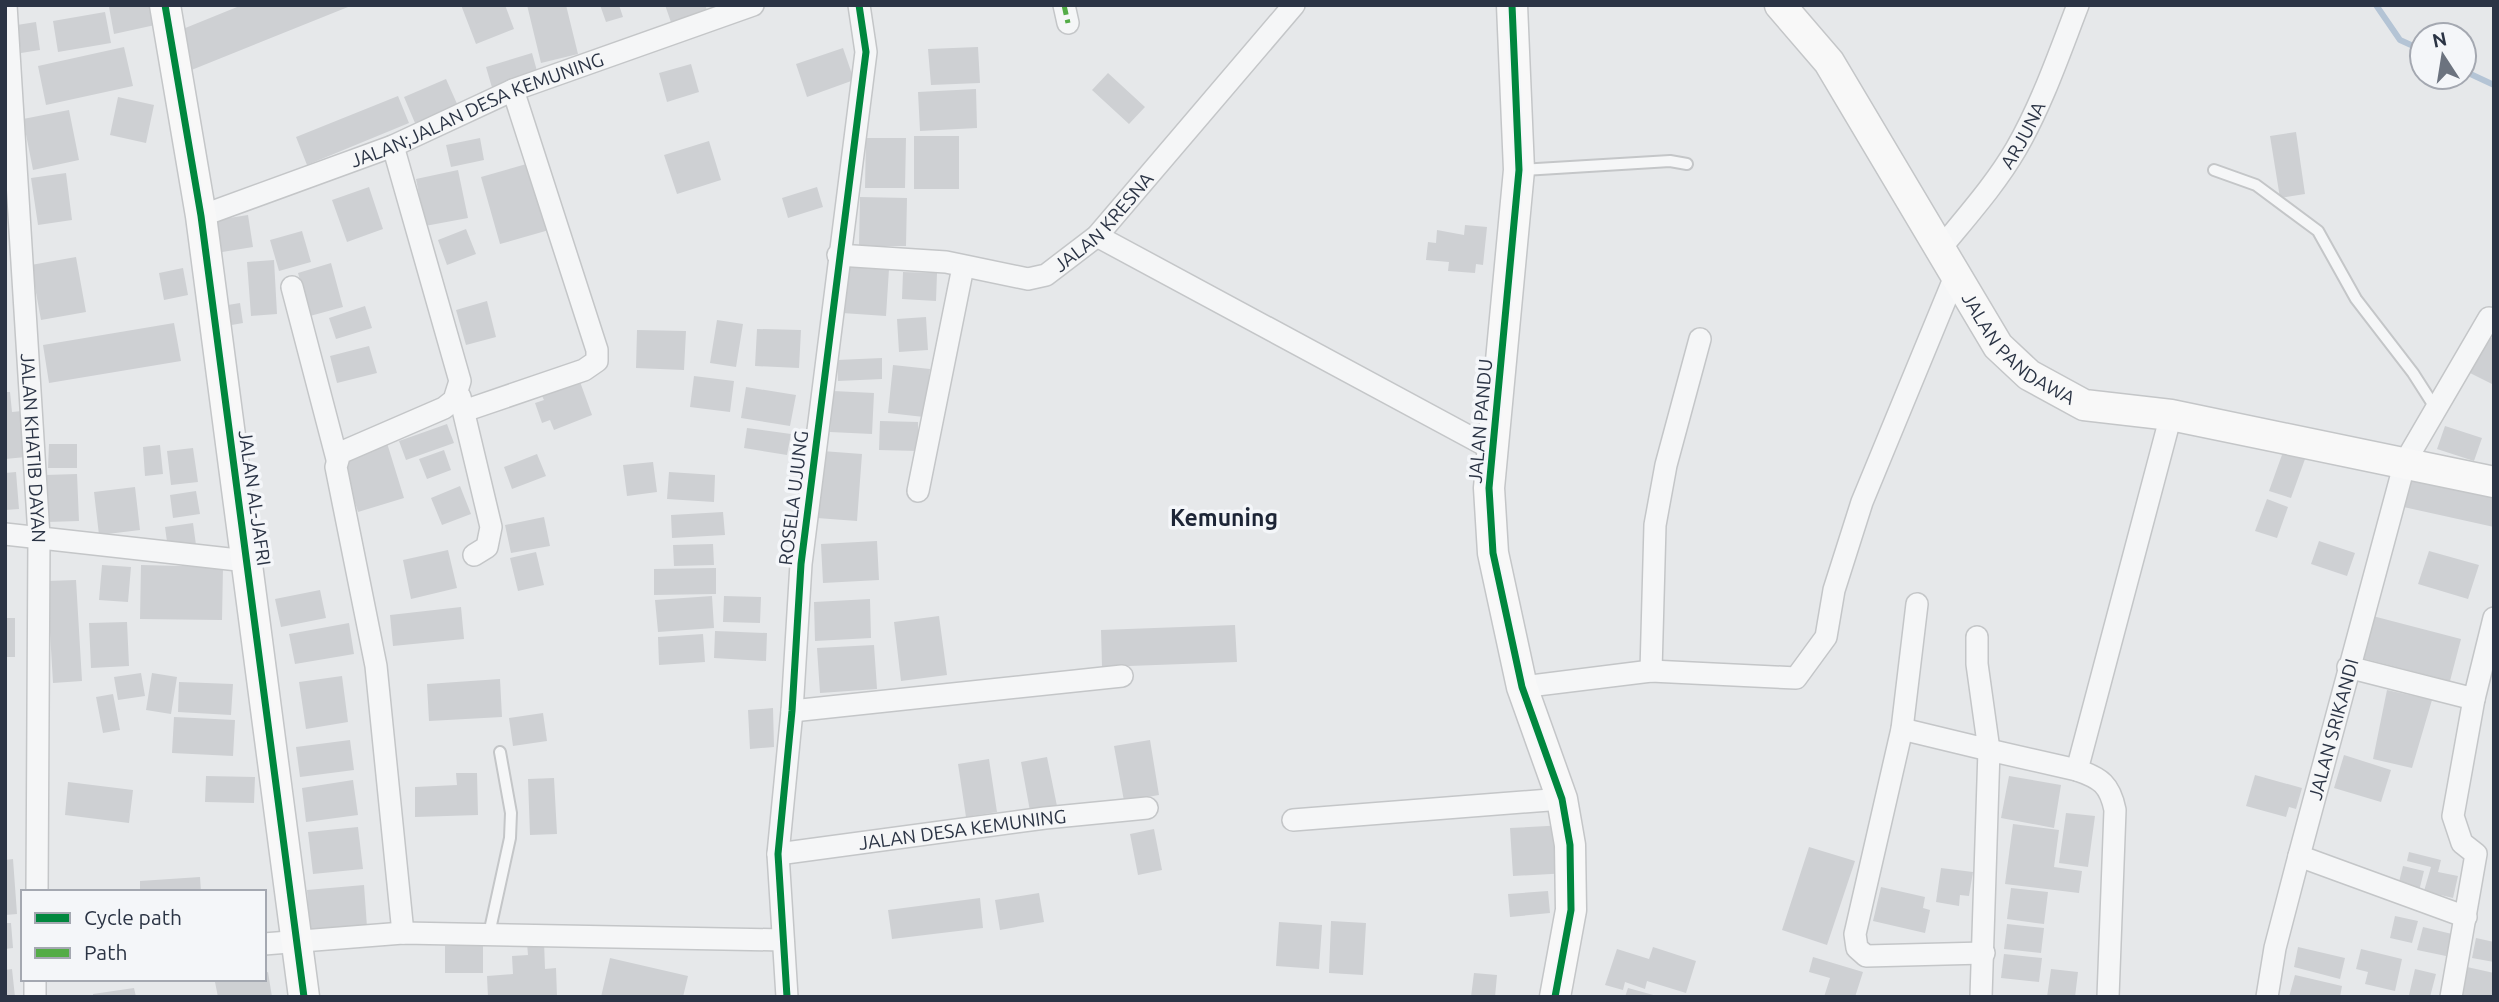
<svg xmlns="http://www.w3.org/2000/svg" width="2499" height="1002" font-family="Ubuntu,sans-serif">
<rect width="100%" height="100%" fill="#e6e8ea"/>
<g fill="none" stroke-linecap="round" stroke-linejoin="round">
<path stroke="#b4c4d5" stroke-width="6" d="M2376,5L2400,40L2422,50
M2464,71L2494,85"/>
</g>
<path fill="#ced0d3" d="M151,5L155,25L114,34L109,7Z
M242,5H353L189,71L173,33Z
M461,5H505L514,29L476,44Z
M527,5H566L578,54L541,63Z
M600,5H619L623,17L606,22Z
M665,5H705L709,15L673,28Z
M105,12L111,43L58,52L53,21Z
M36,22L40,50L21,53L17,25Z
M124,47L133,86L46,105L38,66Z
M978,47L980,83L931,85L928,49Z
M843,48L854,80L807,97L796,64Z
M532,53L539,78L493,91L486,67Z
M691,64L699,92L667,102L659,73Z
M1108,73L1145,107L1129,124L1092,90Z
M446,79L458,106L415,123L404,97Z
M976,89L977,128L920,131L918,92Z
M398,96L409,123L307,165L296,137Z
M118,97L154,105L146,143L110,135Z
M69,110L79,160L33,170L23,119Z
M2296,132L2305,194L2280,198L2270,136Z
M914,136H959V189H914Z
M480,138L484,160L451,167L446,145Z
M866,138H906L905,188H865Z
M709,141L721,180L677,194L664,155Z
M530,163L549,230L500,244L481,177Z
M458,170L468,218L425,226L416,179Z
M66,173L72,220L38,225L31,178Z
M369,187L383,229L347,242L332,200Z
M817,187L823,207L788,218L782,198Z
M860,197L907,198L906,246H859Z
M248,215L253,247L216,253L210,221Z
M1465,225L1487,227L1483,265L1476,264L1475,273L1448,271L1449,262L1426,260L1428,242L1436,243L1437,230L1464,235Z
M466,229L476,254L447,265L438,240Z
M302,231L311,262L279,271L270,240Z
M76,257L86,312L41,320L31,265Z
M274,260L277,314L251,316L247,262Z
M331,263L343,307L310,316L298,273Z
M846,267L889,269L886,316L842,313Z
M183,268L188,295L164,300L159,273Z
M903,272L937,273L936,301L902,299Z
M487,301L496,337L466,345L456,310Z
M240,303L243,323L226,326L222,306Z
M365,306L372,328L336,339L329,318Z
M926,317L928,350L899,352L897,319Z
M717,320L743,324L736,367L710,363Z
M174,323L181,361L49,383L43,345Z
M757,329L801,330L799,368L755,366Z
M637,330L686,331L684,370L636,368Z
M2482,333L2494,339V385L2462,369Z
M369,346L377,373L337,383L330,356Z
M882,358V379L838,381L837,360Z
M893,365L930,369L924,417L888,413Z
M694,376L734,381L730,412L690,407Z
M579,379L592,415L554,430L550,420L542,423L535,403L544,400L541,394Z
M746,387L796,395L790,426L741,418Z
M833,391L874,393L872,434L830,432Z
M5,392H10L12,412L22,411L26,457L5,459Z
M880,421L918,422V451L879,450Z
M447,424L454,443L406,460L399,441Z
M2445,426L2482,438L2474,461L2437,449Z
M747,428L791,434L787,455L744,448Z
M387,443L404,498L358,512L341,457Z
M49,444H77V468H48Z
M160,445L163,474L145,476L143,447Z
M193,448L198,482L171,485L167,451Z
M444,450L451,470L427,479L419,459Z
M822,451L862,454L857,521L817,518Z
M2283,452L2305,459L2291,498L2269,491Z
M537,454L546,476L512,489L504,467Z
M653,462L657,492L627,496L623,465Z
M16,472L19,509L5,510V473Z
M669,472L715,475L714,502L667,499Z
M2407,472L2494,491V527L2399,506Z
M77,474L79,521L47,522L45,475Z
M460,486L471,514L442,525L431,498Z
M135,487L140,530L99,535L94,492Z
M196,491L200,514L173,518L170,495Z
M2267,499L2288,507L2277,538L2255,531Z
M723,512L725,535L672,538L671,515Z
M544,517L550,546L511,553L505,525Z
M193,523L196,545L168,549L165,527Z
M877,541L879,580L823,583L821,544Z
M2319,541L2355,553L2347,576L2311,564Z
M713,544L714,565L674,566L673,545Z
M448,550L457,588L411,599L403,560Z
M2429,551L2479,565L2468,599L2418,584Z
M536,552L544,585L518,591L510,558Z
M102,565L131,567L128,602L99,600Z
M141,565L223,567L222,620L140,619Z
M716,568V594L654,595V569Z
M76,580L82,681L53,683L47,581Z
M320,590L326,618L281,627L275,599Z
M712,596L714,628L658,632L655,600Z
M724,596L761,597L760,623L723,622Z
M870,599L871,638L815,641L814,602Z
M461,607L464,639L393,646L390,615Z
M2365,614L2461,639L2450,681L2354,656Z
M939,616L947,675L901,681L894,622Z
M5,618H15V657H5Z
M127,622L129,666L91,668L89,623Z
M349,623L354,654L295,664L289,634Z
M1235,625L1237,662L1102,667L1101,630Z
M715,631L767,633L766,661L714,658Z
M703,634L705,662L659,665L658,637Z
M874,645L877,689L820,693L817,648Z
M141,673L145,696L118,700L114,677Z
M152,673L177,677L171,714L146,710Z
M342,676L348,722L306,729L299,682Z
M500,679L502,717L429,721L427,684Z
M179,682L233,684L231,715L178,712Z
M2387,690L2432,700L2412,768L2373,759Z
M113,694L120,730L103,733L96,697Z
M773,708L774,747L750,749L748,710Z
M543,713L547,741L513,746L509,718Z
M174,717L235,720L233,756L172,753Z
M350,740L354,770L300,777L296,747Z
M1150,740L1159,795L1124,801L1114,746Z
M2344,755L2391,770L2381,802L2334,788Z
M1047,757L1057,806L1030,811L1021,762Z
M989,759L997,812L966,817L958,764Z
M456,773H477L478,815L415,817V787L457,785Z
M2255,775L2302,788L2296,809L2289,807L2286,817L2246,806Z
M206,776L255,777L254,803L205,802Z
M2009,776L2061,785L2054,828L2001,818Z
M554,778L557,834L530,835L528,779Z
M353,780L358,815L306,822L302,788Z
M68,782L133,790L129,823L65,815Z
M2066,813L2095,816L2088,867L2059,863Z
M2013,824L2059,830L2054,867L2082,871L2079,893L2005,884Z
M1566,825L1569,873L1513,876L1510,828Z
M358,827L363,869L313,874L308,832Z
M1154,829L1162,870L1138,875L1130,834Z
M1809,847L1855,861L1827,945L1782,930Z
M2409,852L2441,860L2438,872L2458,876L2453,898L2424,891L2431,867L2407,861Z
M13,859L17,914L5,915V860Z
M2403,866L2424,871L2418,895L2397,890Z
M1941,868L1973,872L1969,896L1960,895L1959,906L1936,902Z
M200,877L201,892H140V881Z
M364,885L367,927L310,931L307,890Z
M1881,887L1925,897L1923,908L1930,910L1925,933L1873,921Z
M2011,888L2048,892L2044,924L2007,919Z
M1548,891L1550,913L1510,917L1508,894Z
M1039,893L1044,922L1000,930L995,900Z
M980,898L983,928L892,939L888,910Z
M2395,916L2418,921L2412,943L2390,938Z
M1331,921L1366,923L1363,975L1329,973Z
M1279,922L1322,925L1319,969L1276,966Z
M5,923H11L13,948L5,949Z
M2007,924L2044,928L2041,953L2004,949Z
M2423,927L2452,934L2446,956L2417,950Z
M2476,938L2494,942V962L2472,958Z
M544,941L545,969L556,968L557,997H488L487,976L513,974L512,956L528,955L527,943Z
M445,946H483V973H445Z
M1653,947L1696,961L1686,993L1647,981L1645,989L1625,982L1623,990L1605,985L1617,949L1649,959Z
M2298,947L2345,958L2340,979L2294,967Z
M2361,949L2402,959L2395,991L2365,984L2368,972L2356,969Z
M2004,954L2042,958L2039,982L2001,978Z
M1813,957L1863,972L1855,997H1824L1830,978L1809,972Z
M610,958L688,976L683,997H601Z
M2467,967L2494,973V997L2460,995Z
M12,969L15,997H5V970Z
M2051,969L2078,972L2075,997H2047Z
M2415,969L2436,974L2430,997L2409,995Z
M268,972L272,997H218L215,982L264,979V973Z
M1474,973L1497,975L1495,997H1471Z
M2295,975L2342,986L2340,997H2289Z
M134,988L136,997H93V994Z
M1628,988L1657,996V997H1625Z"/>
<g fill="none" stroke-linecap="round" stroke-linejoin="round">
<defs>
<path id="lane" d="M1522,170L1670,161L1687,164
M2214,170L2256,185L2318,231L2356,299L2413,373L2436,409
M489,934L510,838L511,813L500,752"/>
<g id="street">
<path id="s1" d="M6,5L39,536L37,892"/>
<path d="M1064,5L1068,23"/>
<path d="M393,146L460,381L454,400L444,408L340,453L336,467L376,666L403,933"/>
<path id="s2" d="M201,216L393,146L513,90L753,5"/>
<path d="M1097,236L1494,450"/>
<path id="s3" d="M1941,248C1967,216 1995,185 2016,149C2042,104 2059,54 2078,5"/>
<path id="s4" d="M838,255L946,262L1028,279L1046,275L1097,236L1294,5"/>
<path d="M292,287L337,459"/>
<path d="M460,397L491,527L487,547L474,555"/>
<path d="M464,411L584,370L597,361V350L513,90"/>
<path d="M918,491L963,267"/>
<path d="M5,534L247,561"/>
<path d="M1917,604L1902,729L1855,934L1857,948L1866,956L1984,953"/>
<path d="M2348,667L2474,699L2494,618"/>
<path d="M1651,671L1655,525L1666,465L1700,339"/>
<path d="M1522,687L1651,671L1796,678L1826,637L1834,590L1862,502L1956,274"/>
<path d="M792,711L1122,676"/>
<path d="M1902,729L1989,750L1977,664V637"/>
<path d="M1293,820L1562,799"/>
<path id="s5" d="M778,854L1045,818L1147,808"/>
<path d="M2299,856L2466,917"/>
<path d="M264,944L403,933L783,940"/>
<path d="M35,997V979"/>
<path d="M787,997L778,854L792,711L801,564L866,52L859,5"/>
<path d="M1981,997L1989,750L2077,770"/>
<path d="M2108,997L2115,810C2110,785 2101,778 2077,770L2171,415"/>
<path id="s6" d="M2267,997L2275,948L2299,856L2405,462L2489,318"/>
<path d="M2451,997L2476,854L2462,843L2453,816L2474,699"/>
</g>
<g id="secondary">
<path d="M165,5L201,216L304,997"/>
<path d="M1512,5L1519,170L1489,488L1493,553L1522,687L1562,799L1570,845L1571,910L1555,997"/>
<path id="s7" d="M1780,5L1829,62L1998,346L2029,375L2084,405L2171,415L2494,482"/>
</g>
</defs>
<use href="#lane" stroke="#c4c6c8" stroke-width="14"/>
<use href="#street" stroke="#c4c6c8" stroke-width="24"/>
<use href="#secondary" stroke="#c4c6c8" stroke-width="33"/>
<use href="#lane" stroke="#f5f6f7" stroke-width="10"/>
<use href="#street" stroke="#f5f6f7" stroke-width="21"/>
<use href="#secondary" stroke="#f8f8f8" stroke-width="30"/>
<path stroke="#54ac47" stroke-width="5" stroke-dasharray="10 5" stroke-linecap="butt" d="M1064,5L1068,23"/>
<defs>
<path id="cycleway" d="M165,5L201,216L304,997
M1512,5L1519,170L1489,488L1493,553L1522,687L1562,799L1570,845L1571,910L1555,997
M787,997L778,854L792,711L801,564L866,52L859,5"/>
</defs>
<use href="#cycleway" stroke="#f4f6f9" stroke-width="11"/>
<use href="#cycleway" stroke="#00873e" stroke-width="7"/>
</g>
<g text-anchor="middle" stroke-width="7" stroke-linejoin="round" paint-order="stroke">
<g font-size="19" fill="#2b3445" stroke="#f4f6f9">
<text dy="7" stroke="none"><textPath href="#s2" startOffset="296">JALAN;JALAN DESA KEMUNING</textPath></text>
<text dy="7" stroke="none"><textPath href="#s3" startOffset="140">ARJUNA</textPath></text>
<text dy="7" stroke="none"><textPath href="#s4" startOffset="289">JALAN KRESNA</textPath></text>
<text dy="7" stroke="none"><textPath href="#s7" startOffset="422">JALAN PANDAWA</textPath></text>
<text transform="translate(1480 421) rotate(-85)" y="7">JALAN PANDU</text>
<text dy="7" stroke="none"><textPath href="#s1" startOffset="444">JALAN KHATIB DAYAN</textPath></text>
<text transform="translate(255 498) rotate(82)" y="7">JALAN AL-JAFRI</text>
<text transform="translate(793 498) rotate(-83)" y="7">ROSELA UJUNG</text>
<text dy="7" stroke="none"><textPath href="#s6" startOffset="276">JALAN SRIKANDI</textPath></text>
<text dy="7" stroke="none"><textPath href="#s5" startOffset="186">JALAN DESA KEMUNING</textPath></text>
</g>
<g font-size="23" font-weight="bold" fill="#1d2536" stroke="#f4f6f9">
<text x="1224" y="526">Kemuning</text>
</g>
</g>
<rect width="2499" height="1002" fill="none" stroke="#2b3445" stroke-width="14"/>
<rect x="21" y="890" width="245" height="91" fill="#f4f6f9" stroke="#a4a8b1" stroke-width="2"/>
<rect x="35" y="913" width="35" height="10" fill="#00873e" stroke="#a4a8b1" stroke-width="2"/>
<text x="84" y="925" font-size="21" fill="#2b3445">Cycle path</text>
<rect x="35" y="948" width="35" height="10" fill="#54ac47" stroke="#a4a8b1" stroke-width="2"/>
<text x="84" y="960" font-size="21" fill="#2b3445">Path</text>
<g transform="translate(2443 56) rotate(348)"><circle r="33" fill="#f4f6f9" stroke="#a4a8b1" stroke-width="2"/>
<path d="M0-5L12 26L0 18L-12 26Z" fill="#6c737f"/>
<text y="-10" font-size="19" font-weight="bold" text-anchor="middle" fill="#2b3445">N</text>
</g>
</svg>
